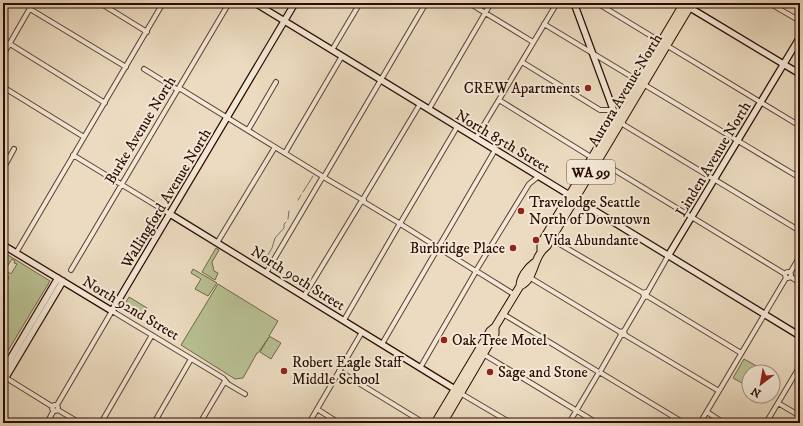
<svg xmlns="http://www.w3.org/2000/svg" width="803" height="426" font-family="'IM FELL DW Pica',serif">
<rect width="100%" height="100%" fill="#ecdbc0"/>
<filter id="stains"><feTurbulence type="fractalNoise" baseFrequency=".005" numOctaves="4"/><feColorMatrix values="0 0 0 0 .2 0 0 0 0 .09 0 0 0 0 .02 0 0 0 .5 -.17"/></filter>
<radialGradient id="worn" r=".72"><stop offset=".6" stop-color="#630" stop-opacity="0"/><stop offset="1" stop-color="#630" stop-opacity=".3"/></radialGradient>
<path fill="#b8c092" stroke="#71664a" d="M216,248L219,250L212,262L214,271L218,273L215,280L202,272Z
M3,252L50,281L3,359V296L6,290L4,286L9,277L6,275L8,272L11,274L17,264L14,263L15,261L12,259L3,273Z
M193,269L217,283L208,296L195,289L201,279L191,273Z
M218,284L278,321L269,336L281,343L271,359L260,352L269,337L258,353H257L243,378L235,379L181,345Z
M129,297L147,308L140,320L122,309Z
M744,359L762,369L761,372H749V387L733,378Z"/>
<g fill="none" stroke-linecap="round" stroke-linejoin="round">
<path stroke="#6f7372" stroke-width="1" d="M303,192L313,176
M298,200L301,195
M288,219L289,211
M263,263L272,248L275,238L284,228V224L286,222"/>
<defs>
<path id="street" d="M100,3L147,32
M469,3L533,42
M597,3L661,42
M769,3L800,21
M30,9L126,67
M544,24L637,80
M10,44L105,103
M666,45L800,126
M332,50L360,3
M3,55L33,3
M522,62L600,110H614
M144,69L178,90
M643,84L800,178
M3,87L84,137
M179,88L322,176
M499,100L591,157
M429,109L491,3
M621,121L624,125L800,231
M248,130L276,82
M476,138L557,3
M285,153L342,56
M73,155L170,214
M598,160L785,274
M3,169L14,149
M325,175L426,3
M325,178L361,199L364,200
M363,199L420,104
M364,202L399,223
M401,222L457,127
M402,225L474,270
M551,239L643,293L646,292L647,296L644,297L643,293
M217,243L275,147
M16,253L163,3
M477,269L529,184L539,176
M71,270L229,3
M478,272L515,295
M785 275a3 3 0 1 1 6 0a3 3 0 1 1-6 0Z
M266,273L322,178
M790,273L800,256
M529,277L620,332L624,331L625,335H621L620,332
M791,277L800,283
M647,293L668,256
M304,296L361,202
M647,296L741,353
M503,314L597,371
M344,320L399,225
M624,331L644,297
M625,335L719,391
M382,344L495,150
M483,354L597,423
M420,368L475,273
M601,370L621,335
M339,371L424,423
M601,373L684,423
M3,376L53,407
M460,393L511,423
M778,403L800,416
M57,405L112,311L223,378L228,384L245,394
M52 408a3 3 0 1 1 6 0a3 3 0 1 1-6 0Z
M317,409L339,423
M58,410L80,423
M707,412L724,423
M47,423L54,410
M101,423L152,335
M154,423L191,359
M200,423L225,381
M309,423L362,332
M569,423L598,374
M700,423L786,278
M766,423L800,366"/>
<path id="secondary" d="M255,3L800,336
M574,3L609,98L614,112L619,117
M687,6L800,74
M170,214L458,391
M3,245L112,311L295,3
M668,256L800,37
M3,371L58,278
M3,382L63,281"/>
<path id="highway" d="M541,250V243L684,3
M520,286C536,279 532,257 547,246L692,3
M435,423L490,331L495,327
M443,423L495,334V327L520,286C520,278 527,268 534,263"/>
</defs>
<use href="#street" stroke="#5a3f32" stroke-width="6"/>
<use href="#secondary" stroke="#2a0b02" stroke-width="8"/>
<use href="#highway" stroke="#2a0b02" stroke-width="9"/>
<use href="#street" stroke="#f3e8d6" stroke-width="4"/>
<use href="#secondary" stroke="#f3e8d6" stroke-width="5.5"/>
<use href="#highway" stroke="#ecdbc0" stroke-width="7"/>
</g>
<g fill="#8f2418" stroke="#f3e8d6" stroke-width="1.5">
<circle cx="588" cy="88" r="4"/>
<circle cx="521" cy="211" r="4"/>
<circle cx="536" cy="240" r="4"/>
<circle cx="513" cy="248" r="4"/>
<circle cx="444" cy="340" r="4"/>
<circle cx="284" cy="371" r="4"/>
<circle cx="490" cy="372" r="4"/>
</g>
<g text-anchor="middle" stroke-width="4" stroke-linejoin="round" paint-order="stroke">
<rect fill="#f3e8d6" stroke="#664d42" stroke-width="1" x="567" y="160" width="48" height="24" rx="3"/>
<g font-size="14" font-weight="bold" fill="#2a0b02">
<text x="591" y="177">WA 99</text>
</g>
<g font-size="15" fill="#2a0b02" stroke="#f3e8d6" text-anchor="start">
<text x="580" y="93" text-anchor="end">CREW Apartments</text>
<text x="529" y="207">Travelodge Seattle<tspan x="529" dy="17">North of Downtown</tspan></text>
<text x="544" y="245">Vida Abundante</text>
<text x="505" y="253" text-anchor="end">Burbridge Place</text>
<text x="452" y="345">Oak Tree Motel</text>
<text x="292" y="367">Robert Eagle Staff<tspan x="292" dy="17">Middle School</tspan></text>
<text x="498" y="377">Sage and Stone</text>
</g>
<g font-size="15" fill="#2a0b02" stroke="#f3e8d6">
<text transform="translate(625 90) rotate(-59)" y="5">Aurora Avenue North</text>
<text transform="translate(140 130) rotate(-59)" y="5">Burke Avenue North</text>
<text transform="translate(503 141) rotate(31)" y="5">North 85th Street</text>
<text transform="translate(713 159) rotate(-59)" y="5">Linden Avenue North</text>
<text transform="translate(166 198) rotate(-59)" y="5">Wallingford Avenue North</text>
<text transform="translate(298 278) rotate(32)" y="5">North 90th Street</text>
<text transform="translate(131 308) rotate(31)" y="5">North 92nd Street</text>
</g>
</g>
<rect width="803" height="426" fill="none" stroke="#ecdbc0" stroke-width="16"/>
<rect x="4" y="4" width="795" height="418" fill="none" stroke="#2a0b02" stroke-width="2"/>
<rect x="8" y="8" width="787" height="410" fill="none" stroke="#2a0b02"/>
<g transform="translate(761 384) rotate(211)"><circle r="19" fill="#f3e8d6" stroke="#a39081"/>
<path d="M0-3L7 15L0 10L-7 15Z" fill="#8f2418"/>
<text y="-6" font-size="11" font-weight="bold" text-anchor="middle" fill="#2a0b02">N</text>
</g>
<rect width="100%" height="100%" filter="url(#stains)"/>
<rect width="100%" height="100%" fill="url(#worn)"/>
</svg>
